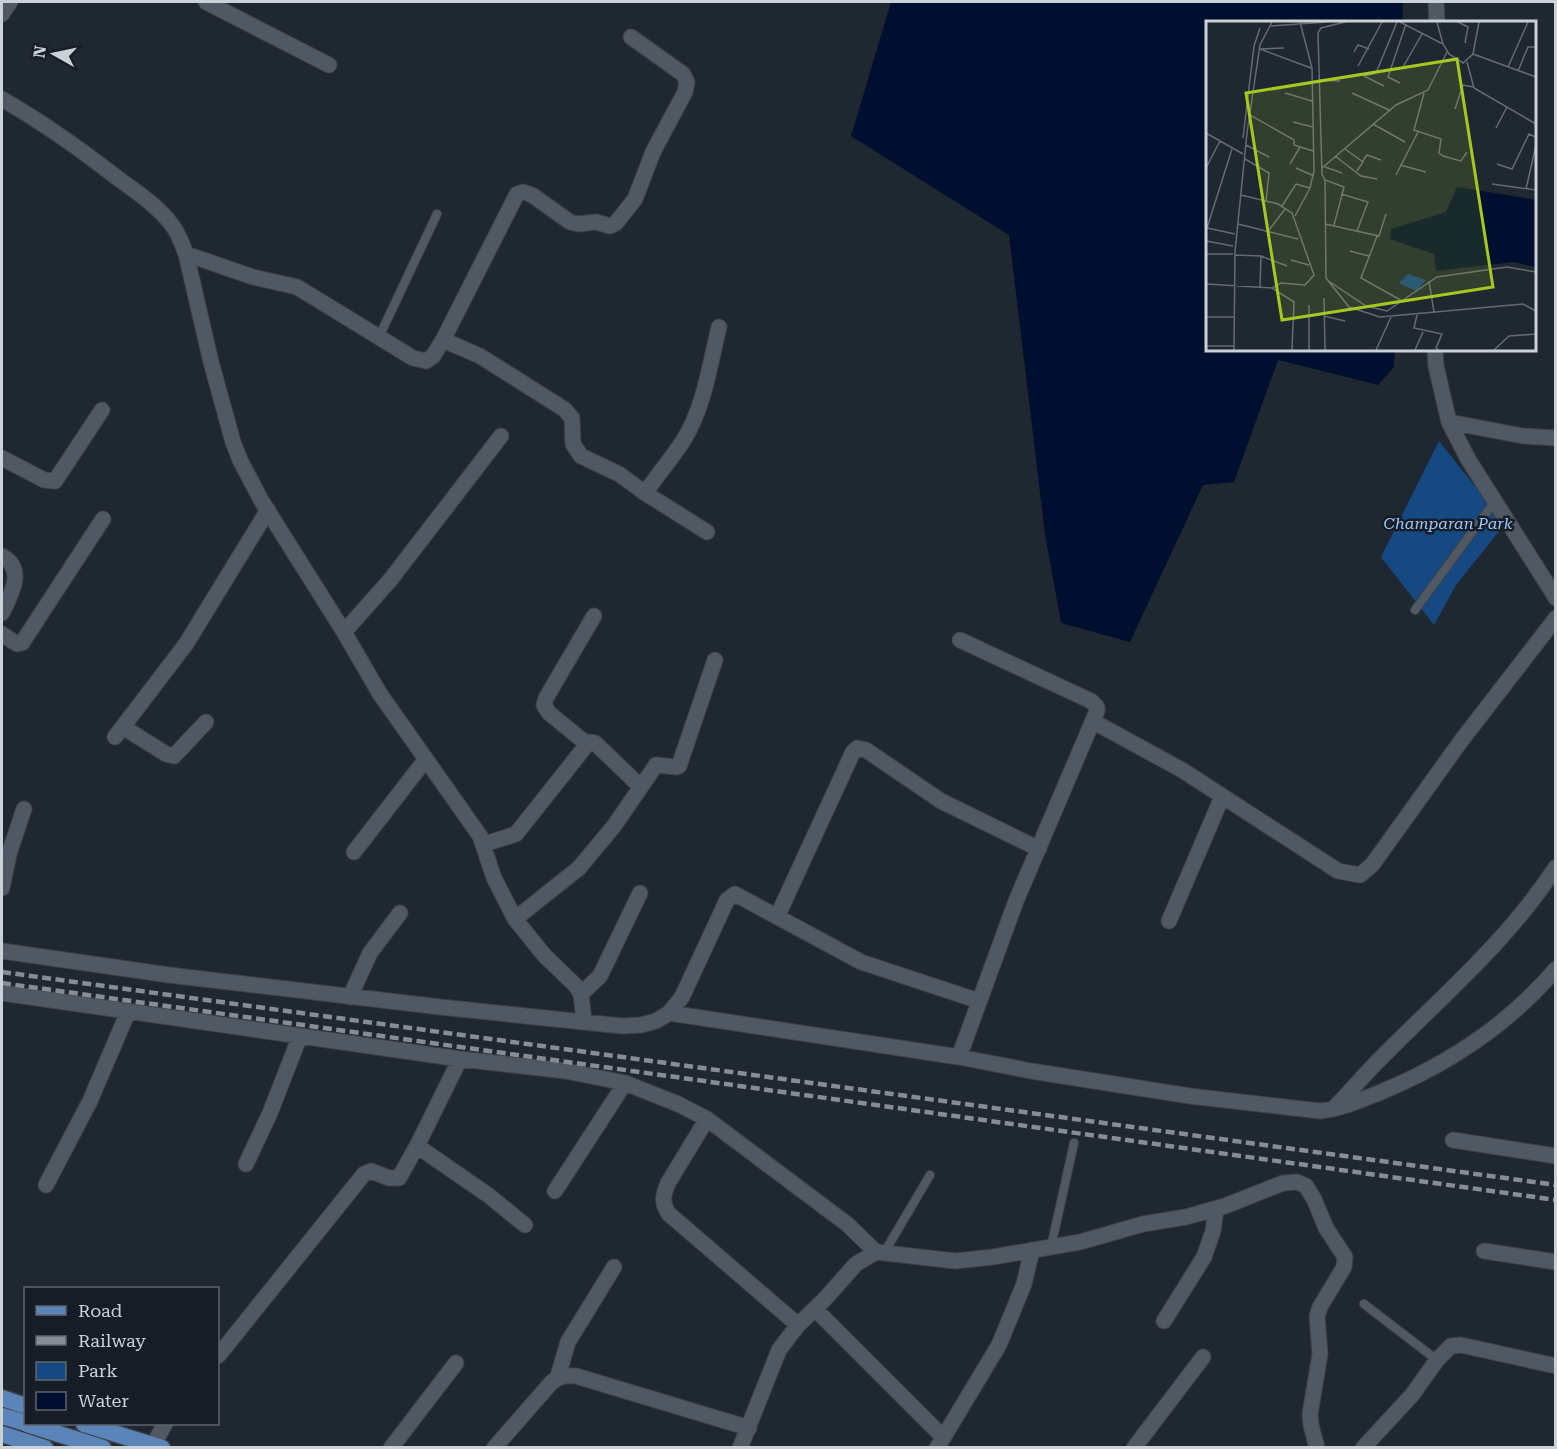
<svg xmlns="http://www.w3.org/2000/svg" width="1557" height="1449" font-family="'Roboto Serif',serif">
<rect width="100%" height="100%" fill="#1f2731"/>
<path fill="#164881" d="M1439,441L1505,524L1456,585L1434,625L1381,557Z"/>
<path fill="#000f2f" d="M891,2H1403L1402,22H1208V350H1395L1394,367L1378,385L1278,360L1234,482L1203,485L1130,642L1061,623L1045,534L1009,235L851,136Z"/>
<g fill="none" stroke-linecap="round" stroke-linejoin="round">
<defs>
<path id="service" d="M379,337L437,214
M1415,610L1495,501
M1051,1247L1074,1143
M884,1253L930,1175
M1364,1304L1437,1360"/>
<path id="minor" d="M206,2L329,65
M1436,2L1437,22
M2,14L10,2
M2,99C42,122 79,148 116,177C135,191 157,205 172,225C178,233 182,243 186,254L211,362L233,442L240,460L261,500L344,632L380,694L480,836L494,878L515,919L544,955L576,986L581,994L584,1021
M186,254L253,277L297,287L413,358L426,361L433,356L443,340L517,194L523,192L532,195L570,222L579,224L596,222L610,226L616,223L635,199L653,152L685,92L687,82L683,74L631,37
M443,340L480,356L564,409L572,418L573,444L581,456L619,474L645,493L707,532
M1435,350L1436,366L1449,422L1468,459L1556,598
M1449,422L1523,436L1556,438
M2,458L44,480L55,481L102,410
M645,493C657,476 671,459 683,441C704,408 710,364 719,327
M2,556C26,569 11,595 2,613
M344,632L391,579L501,436
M2,634L17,644L22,643L103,519
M1094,722L1182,770L1338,871L1360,875L1372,865L1461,741L1556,618
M123,727L166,754L174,756L206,722
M115,737L186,644L268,510
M587,744L549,713L544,705L546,698L594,616
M485,844L516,834L589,742L595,743L641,787
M354,852L426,759
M2,888L9,854L24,809
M777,917L853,752L857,748L866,750L941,801L1039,849
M515,919L579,868L614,826L656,765L677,767L679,766L715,660
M1169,921L1222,797
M2,951L169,975L440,1007L622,1026L641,1025L656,1021L669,1013L682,997L727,900L735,894L861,962L979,1001
M2,993L460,1059L566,1071L625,1083L678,1104L707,1119L847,1224L876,1252
M581,994L600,976L640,893
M350,997L370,953L400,913
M669,1013L959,1057L1031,1071L1190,1096L1320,1111C1341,1109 1361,1100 1381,1092C1449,1064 1508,1025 1556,969
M959,1057L1016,901L1097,711V707L1091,701L960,640
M1335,1107C1350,1092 1364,1075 1379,1060C1440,998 1507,942 1556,867
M707,1119L668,1183C663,1195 661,1203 669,1214L798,1325
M1453,1140L1556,1156
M417,1146L488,1195L525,1225
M246,1164L270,1113L300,1036
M46,1185L90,1101L128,1012
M555,1191L625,1083
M1484,1251L1556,1262
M815,1309L942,1436
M1164,1321L1204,1257L1213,1231L1216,1209
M218,1356L364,1174L371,1171L389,1178H399L417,1146L460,1059
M558,1376L568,1342L614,1267
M153,1445L165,1424
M391,1448L456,1363
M494,1448L551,1383C559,1376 565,1375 576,1376L749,1428
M740,1448L779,1350L798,1325L824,1300L856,1264L876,1252L955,1261L993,1257L1080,1242L1143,1224L1186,1217L1225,1206L1283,1183L1297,1182L1306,1186L1314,1199L1326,1228L1345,1257L1344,1267L1320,1307L1317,1316L1320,1354L1310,1414L1311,1425L1317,1448
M937,1448L999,1345L1024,1284L1032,1250
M1134,1448L1203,1357
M1363,1448L1412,1395L1437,1360L1451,1346L1461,1345L1556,1366"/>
<path id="primary" d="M2,1398L26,1406
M2,1416L26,1423
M27,1424L103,1448
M84,1424L162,1448
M2,1434L45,1448"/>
</defs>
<use href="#service" stroke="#3c424a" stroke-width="10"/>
<use href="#minor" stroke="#3c424a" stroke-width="17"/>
<use href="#primary" stroke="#3c424a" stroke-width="19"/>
<use href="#service" stroke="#505863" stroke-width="8"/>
<use href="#minor" stroke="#505863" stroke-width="15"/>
<use href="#primary" stroke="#5b84b8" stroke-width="16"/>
<path stroke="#868d95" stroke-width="4.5" stroke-dasharray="9 4.5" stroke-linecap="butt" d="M2,972L1556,1185
M2,983L1556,1200"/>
</g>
<g text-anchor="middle" stroke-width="5" stroke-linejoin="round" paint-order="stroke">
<g font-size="16" font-style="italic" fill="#9cc6fb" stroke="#161d27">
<text x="1448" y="529">Champaran Park</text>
</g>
</g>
<g transform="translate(1206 21)">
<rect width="330" height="330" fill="#1f2731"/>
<path d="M202,253L220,259L210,270L193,262Z" fill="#164881"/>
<path d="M251,166L330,179V246L307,241L230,250L228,233L184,218L185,208L240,191Z" fill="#000f2f"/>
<path fill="none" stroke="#646b74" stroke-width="1.5" d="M194,1L237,23L243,33L257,42L267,33L273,1M231,1L237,23M252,1L262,6L259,22M65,5L120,1M54,28L105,47M55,28L78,27M148,31L152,24L163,28M267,33L330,56M261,41L268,67L330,103M152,45L176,1M197,46L216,13M302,46L322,1M312,50L322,26H330M112,59L134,60M194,62L182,56L200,3M178,65L158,55L170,52L191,1M79,72L106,80M146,72L183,89M218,72L208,109L235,118L233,132L237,135L255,140L261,131M249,88L257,64L267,66M44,94L88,119V124L107,130M87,101L107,106M167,103L199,121M290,107L301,86M0,112L37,133M37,117L48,25L54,7M40,124L63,136M139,128L157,141L151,150M129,135L155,155L171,158M39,138L63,152L60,181M156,141L161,134L175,139M84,143L94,126M291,143L306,148L323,113L330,116M194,144L220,151M119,146L136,152M0,147L14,120M90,147L108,155M116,147L190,84L222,69L241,31M190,154L212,111M119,159L120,257L143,286L174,296L317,283L330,290M286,163L330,169M320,168L330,124M135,173L162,181L151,210M35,174L72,183L86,192L108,254L99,264L75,262L66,267M76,185L90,163L104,167M89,195L104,167L108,150L106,47L94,1M32,203L92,218M119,203L173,215L180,193M128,204L138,166L119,159L116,153L112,12L115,7L139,1M1,207L26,128M1,207L29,213M63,209L79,188M171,215L155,257L198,281M0,220L27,225M144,230L163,235M0,233H27M29,234L55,235L54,266M55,235L81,245M85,239L103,244M121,259L160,285L181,290L231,256L301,246L330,251M223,260L228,291M0,263L66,267L88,281L86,329M118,277L119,329M103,284V329M211,294L208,307L236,313L230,327L233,329M118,295L139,300M0,296H28M0,325H28M28,329L29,231L41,112L54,24L66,1M170,329L185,296M209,329L217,311M288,329L303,315L330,313"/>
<path fill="#a6c820" fill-opacity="0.15" stroke="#a6c820" stroke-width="3" d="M251,38L287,266L76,299L40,72Z"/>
<rect width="330" height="330" fill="none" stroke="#ccd1d8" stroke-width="3"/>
</g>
<rect width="1557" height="1449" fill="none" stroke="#ccd1d8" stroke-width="6"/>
<rect x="24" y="1287" width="195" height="138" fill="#161d27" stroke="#5f656e" stroke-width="1.5"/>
<rect x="36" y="1306" width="30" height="9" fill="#5b84b8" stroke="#5f656e" stroke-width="1.5"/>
<text x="78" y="1317" font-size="18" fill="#ccd1d8">Road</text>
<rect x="36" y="1336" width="30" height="9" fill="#868d95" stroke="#5f656e" stroke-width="1.5"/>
<text x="78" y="1347" font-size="18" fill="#ccd1d8">Railway</text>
<rect x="36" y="1362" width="30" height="18" fill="#164881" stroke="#5f656e" stroke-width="1.5"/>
<text x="78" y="1377" font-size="18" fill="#ccd1d8">Park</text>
<rect x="36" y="1392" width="30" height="18" fill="#000f2f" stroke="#5f656e" stroke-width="1.5"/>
<text x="78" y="1407" font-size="18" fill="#ccd1d8">Water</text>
<g transform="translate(54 54) rotate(279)" stroke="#161d27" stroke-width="4.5" paint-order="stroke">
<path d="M0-4.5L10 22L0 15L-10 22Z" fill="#ccd1d8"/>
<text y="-9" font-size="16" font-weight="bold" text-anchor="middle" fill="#ccd1d8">N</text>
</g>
</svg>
